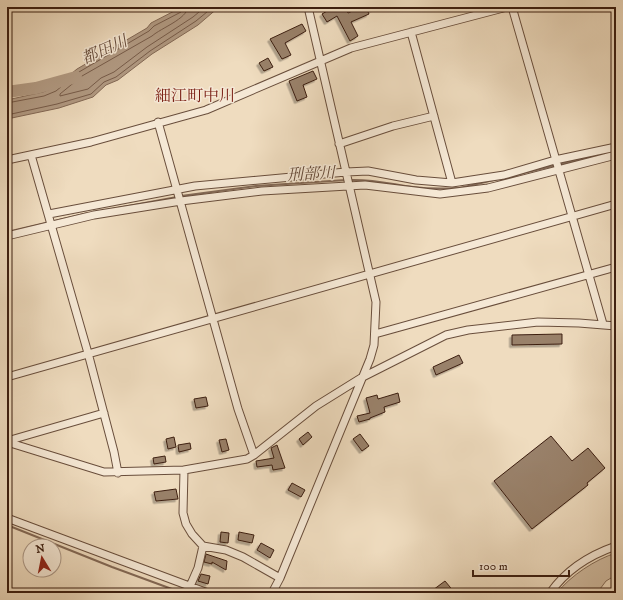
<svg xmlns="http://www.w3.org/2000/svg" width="623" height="600" font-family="'IM FELL DW Pica','Noto Serif JP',serif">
<defs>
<filter id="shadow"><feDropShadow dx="-2.5" dy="2.5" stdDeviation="0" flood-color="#0004"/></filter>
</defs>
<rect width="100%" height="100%" fill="#efdcbf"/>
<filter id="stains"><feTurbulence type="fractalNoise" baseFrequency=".005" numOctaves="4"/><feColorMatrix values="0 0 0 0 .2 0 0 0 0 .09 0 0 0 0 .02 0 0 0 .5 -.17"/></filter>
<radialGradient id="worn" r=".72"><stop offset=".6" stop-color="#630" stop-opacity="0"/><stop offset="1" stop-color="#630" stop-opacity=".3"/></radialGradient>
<path fill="#d1bca1" stroke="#866d58" d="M616,553V575L606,581L597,593H557C570,576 596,559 616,553Z"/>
<path fill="#b29b84" stroke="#836956" d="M182,7H219L198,25L152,54L118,80L106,85L93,97L59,108L7,119V100L43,92L55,87L77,69L147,28L151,23Z"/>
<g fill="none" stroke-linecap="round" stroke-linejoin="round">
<path stroke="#775c4a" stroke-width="1" d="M188,7C187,19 161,28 152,36L82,76L60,94V96L88,89L101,78L114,72L147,47L193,17L205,7
M7,103L44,96L56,91L79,72L149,31L154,26L181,12L183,7
M7,115L57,104L91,94L104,82L116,77L150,51L196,21L213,7"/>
<path stroke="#836956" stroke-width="2" d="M350,180C372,179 391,184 413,187C429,189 444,189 460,188L616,151
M181,196L256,186L346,180
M112,209L177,197
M7,232L88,213
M7,525L112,567L180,592"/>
<path stroke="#b29b84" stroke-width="12" d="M7,92L36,88L76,77"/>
</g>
<path fill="#99816b" stroke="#3c1e10" filter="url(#shadow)" d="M334,7L335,9L345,7L348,13L361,7H377L368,12L369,14L351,22L358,36L350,41L337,16L327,22L322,14Z
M302,24L306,31L285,43L291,55L282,59L270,39Z
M268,58L273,67L264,71L259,63Z
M313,71L317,79L303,85L307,97L297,101L289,81Z
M562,334V344L512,345V335Z
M459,355L463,363L436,375L433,367Z
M398,393L400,402L384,407L385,412L370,418V419L359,422L357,416L370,413L366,398L377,395L378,399Z
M206,397L208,406L196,408L194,399Z
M308,432L312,437L303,445L299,439Z
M360,434L369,446L362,451L353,439Z
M551,436L572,461L588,448L605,468L587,483L588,485L532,529L494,481Z
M174,437L176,447L168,449L166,439Z
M226,439L229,450L222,452L219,440Z
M190,443L191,449L179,452L178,445Z
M277,445L285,468L273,470L272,465L257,467L256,461L274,458L271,448Z
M165,456L166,462L154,464L153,458Z
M292,483L305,490L301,497L288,490Z
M176,489L178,499L156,501L154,492Z
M221,532L229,533L228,543L220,542Z
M239,532L254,535L252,543L238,540Z
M261,543L274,550L270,558L257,550Z
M206,554L227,561L226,570L212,562V564L204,562Z
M201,574L210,576L208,584L198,581Z
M445,581L455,593H429Z"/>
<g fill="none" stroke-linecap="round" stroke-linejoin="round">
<defs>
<path id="minor" d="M512,7L603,324
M411,32L452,183
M158,122L238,409L254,455
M339,144L393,126L434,116
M31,155L88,353L114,452L118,473
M7,160L91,142L206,110L351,48L507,7
M49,214L195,186L346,172L368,171L416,180L452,183L504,175L555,160L616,147
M7,236L94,215L181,201L262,191L365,185L440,194L488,188L616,155
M375,334L616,267
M7,377L616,204
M7,441L104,413
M7,442L104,472L184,470L183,513L186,524L192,534L203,546L226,550L243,557L280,578
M184,470L247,459L254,455L316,406L361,378L446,335L468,330L538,322L579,323L616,326
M7,518L208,593
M187,593L198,568L203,546
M272,593L280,578L370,359L374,345L376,302L308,7
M550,593C566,570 590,555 616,546"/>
</defs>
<use href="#minor" stroke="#694e3c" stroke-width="9"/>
<use href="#minor" stroke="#f5e8d5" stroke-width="7"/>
</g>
<g text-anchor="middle" stroke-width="3" stroke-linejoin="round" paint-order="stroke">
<g font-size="16" font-style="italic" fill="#654a39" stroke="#f5e8d5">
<text transform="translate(104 49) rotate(-24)" y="6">都田川</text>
<text transform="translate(311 173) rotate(-3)" y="6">刑部川</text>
</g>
<g font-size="16" fill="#7a1f14" stroke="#f5e8d5">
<text x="195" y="101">細江町中川</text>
</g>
</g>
<rect width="623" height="600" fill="none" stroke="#efdcbf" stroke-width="24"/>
<rect x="8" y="8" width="607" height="584" fill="none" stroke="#3c1e10" stroke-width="2"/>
<rect x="12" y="12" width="599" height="576" fill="none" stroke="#3c1e10"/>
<g transform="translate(42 558) rotate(350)"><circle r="19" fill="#f5e8d5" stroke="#ab9786"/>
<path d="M0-3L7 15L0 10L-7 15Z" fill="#8f2418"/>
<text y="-6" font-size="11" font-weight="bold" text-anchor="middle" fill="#3c1e10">N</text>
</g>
<path d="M473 570v6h96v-6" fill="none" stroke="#3c1e10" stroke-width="2"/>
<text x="479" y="570" font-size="12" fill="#3c1e10" stroke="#f5e8d5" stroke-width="3" paint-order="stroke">100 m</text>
<rect width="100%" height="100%" filter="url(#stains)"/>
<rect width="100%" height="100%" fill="url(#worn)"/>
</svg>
